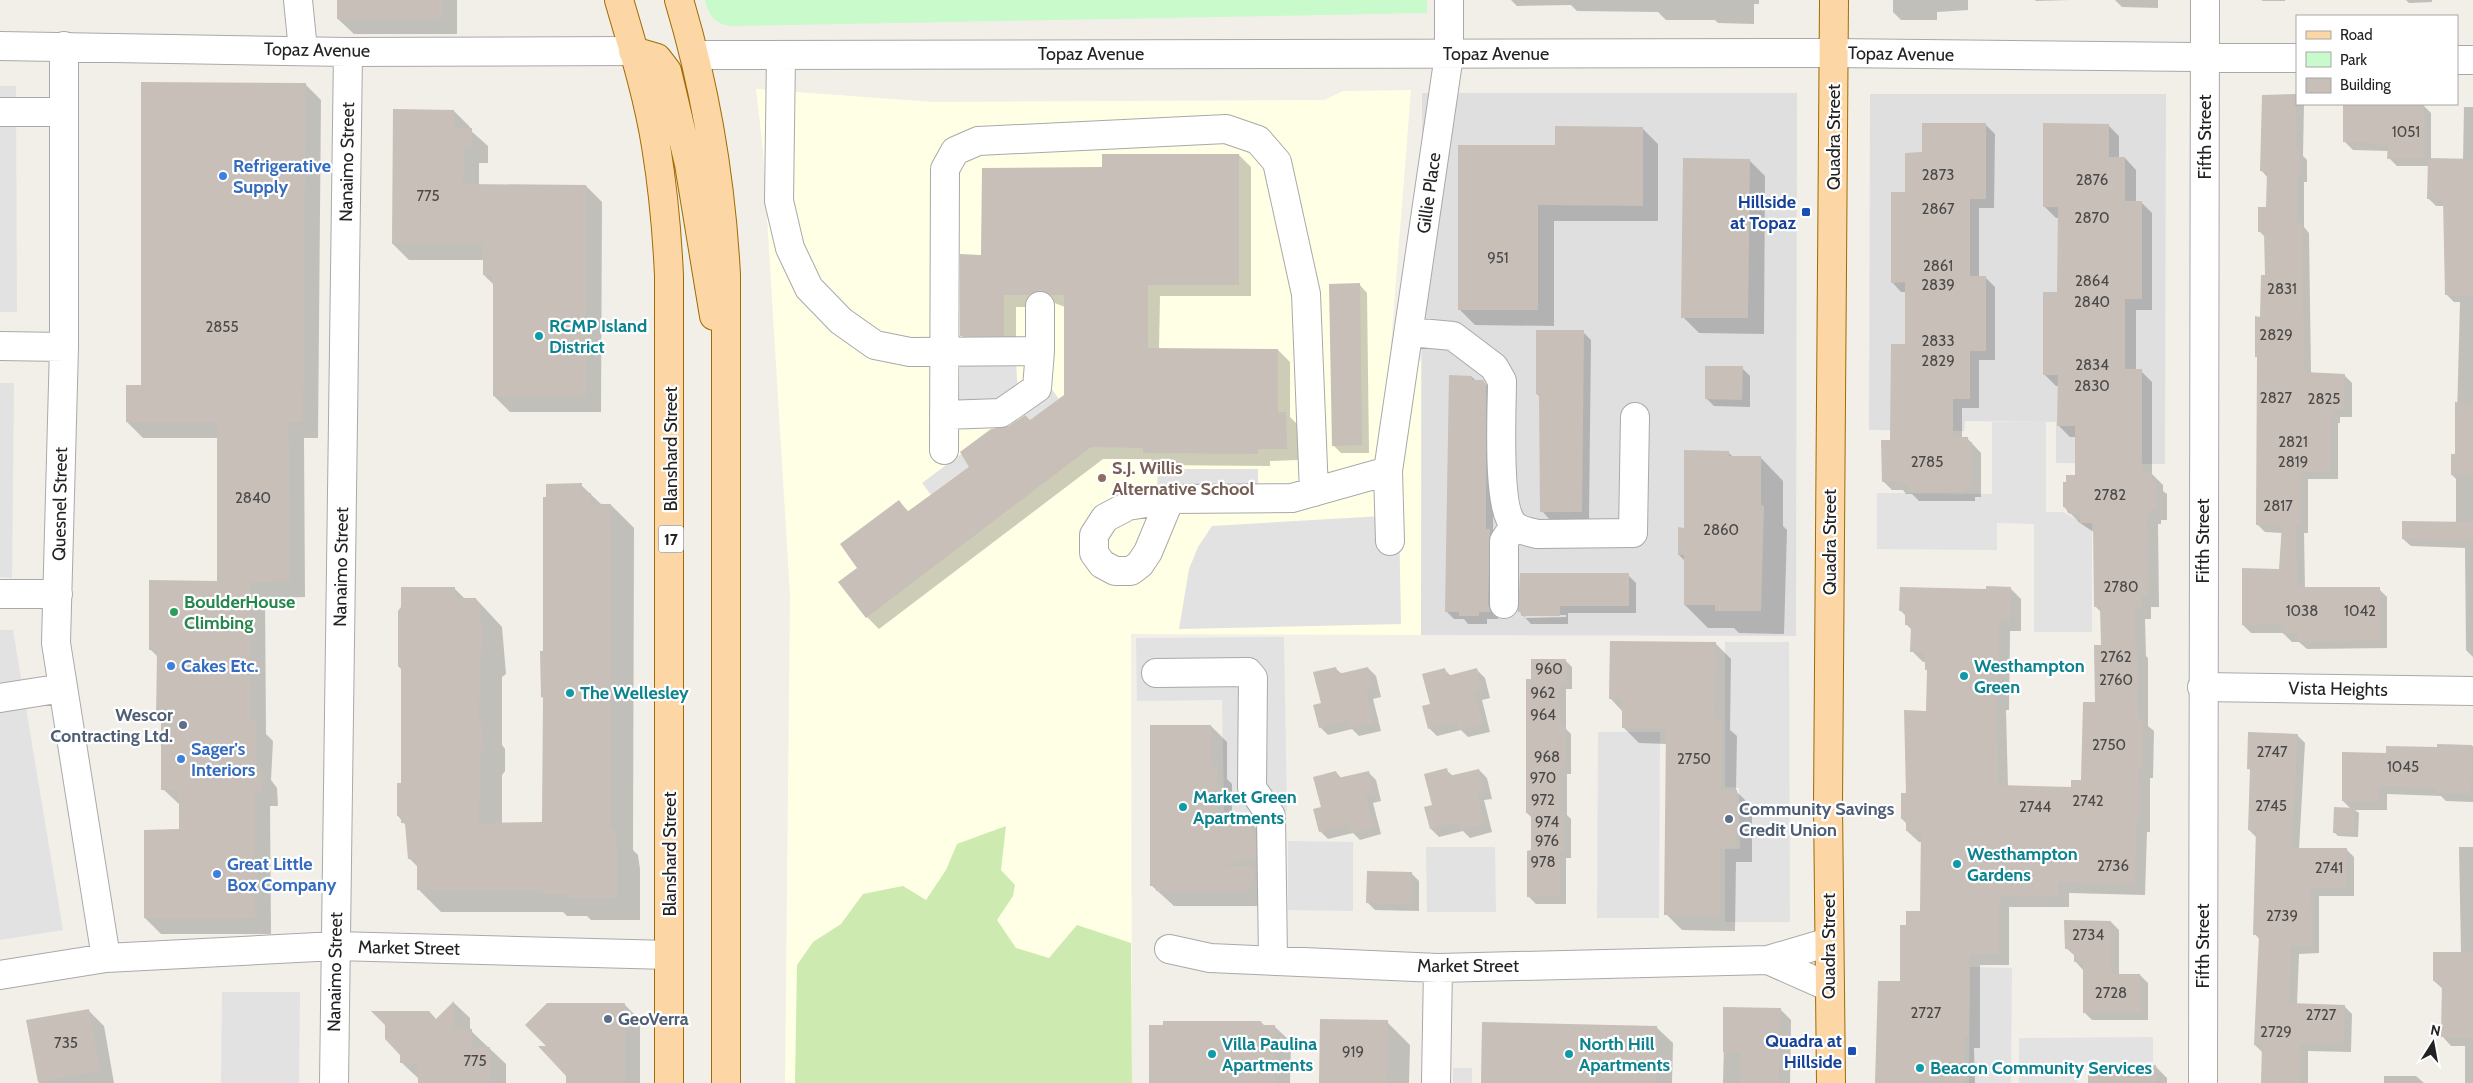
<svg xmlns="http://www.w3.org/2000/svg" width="2473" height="1083" font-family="Cabin,sans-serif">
<rect width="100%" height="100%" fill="#f2efe9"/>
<path fill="#e0dfdf" d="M1422,93H1797L1796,636L1421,635Z
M1870,94H2166L2165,464L2056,463V422L1965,421L1964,431L1869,430Z"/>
<path fill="#ffffe5" d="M756,89L934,102L1324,100L1343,91L1411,90L1390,357L1421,361V635L1131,634L1132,1083H785L790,595L763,151Z"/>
<path fill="#cdebb0" d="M1006,826L1001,870L1015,885L1013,896L997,920L1016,948L1049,958L1077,925L1131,943L1132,1083H795L797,965L813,942L841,924L863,894L903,886L926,900L946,870L957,844Z"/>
<path fill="#c8facc" d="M705,0H1427V13L731,26C714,24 709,16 705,0Z"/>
<path fill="#e2e2e2" d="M0,86H16L17,312H0Z
M1016,361L1018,396L1008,402L959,403L960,363Z
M0,383H14L12,578L0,577Z
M1050,387L1059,399L1029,421L1020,410Z
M1992,422H2046V512H2063L2077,520H2092V632H2034V524L1997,523V550L1877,549V493L1992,494Z
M961,454L971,466L931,495L922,483Z
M1158,469H1258V488L1157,486Z
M1399,515L1401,624L1179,629L1189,569L1198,547L1212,526Z
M0,630H13L63,930L0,940Z
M1284,637L1287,811L1224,812L1222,700L1137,701L1136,638Z
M1725,642H1789L1790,922H1725V849H1740L1739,788L1725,787Z
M1598,732H1660L1659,918H1597Z
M1288,841L1353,842V911L1288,910Z
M1426,847H1495L1496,912H1427Z
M1970,967L2012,968L2011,1083H1969Z
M222,992H300L299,1083H221Z
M2153,1037V1062H2079L2078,1083H2019V1038Z
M1453,1068H1472V1083H1453Z"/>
<path fill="#0003" fill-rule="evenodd" d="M338,0H457V34H354L338,19Z
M1511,0H1759V4H1754V24L1718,23L1715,20H1666L1658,12L1577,11L1571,5L1517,6Z
M1893,0H1968V10L1937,12V20H1901L1893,12Z
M2035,0H2070L2036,1Z
M2115,0H2158V8L2122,7Z
M2261,0H2285V1H2263Z
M2406,0H2432V2L2409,3Z
M305,84L321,100L318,438H304L305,597L265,598L266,734L273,741L271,780L277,788L278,806H270L271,934H161L145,918L181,831L180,805L163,789V723L157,718L158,657L151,650L218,582V438H143L127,422L142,386Z
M2296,96L2297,104H2304L2303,156L2307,160V182H2304V227L2309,233L2311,373L2344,375L2352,383V417H2340V423H2338V479H2308V533H2304L2305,588L2379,589L2387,597V648L2307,649L2299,642H2292L2283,633H2251L2243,625L2280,570L2282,533L2265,532L2257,524L2262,318L2266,276L2265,237L2260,232L2267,208L2268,178L2261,170Z
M2423,105L2431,113V160H2463L2464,107H2473V657L2466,650L2465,548L2411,546L2403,539L2456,523V479L2452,475L2456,455L2460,302H2454L2446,294L2444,206H2436L2428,198L2429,166H2397L2389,158V151L2353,150L2345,142Z
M454,111L470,127V130L488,146V163H479V185L586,186L602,202L601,412H510L494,396V285L484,275V260H409L393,244Z
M1985,124L1995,134L1994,208H1979V277H1985L1995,287V360H1979V408H1962V438H1967L1981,453V497H1975V501H1919L1912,494H1906L1903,490H1892L1883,481L1892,441L1906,345V292H1901L1892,282L1906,193L1924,154Z
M2108,125L2119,136V158H2125L2136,170V202H2141L2152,213V310H2136V371H2141L2152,382V474L2163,485V491L2167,494V520H2161V524H2158L2159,607H2151V619H2145L2146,656L2148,658V726L2154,731L2153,778H2150V832H2147L2145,895L2069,893V907H2009V965H1980V1048H1974L1975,1083H1877L1901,982L1907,927L1922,912V842H1919L1907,831V824L1902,819L1928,712V671L1926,662H1923L1912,651V630L1906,624V616L1901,611L1987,590L2010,588L2021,599V631H2010L2009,710H2006L2008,787L2072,788L2082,781L2096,704L2103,647L2102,613L2095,606V533L2080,523L2064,507L2076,476V437H2070L2059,426V386H2056L2045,375L2059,293V218H2056L2045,207Z
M1642,128L1658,144V221H1554V326L1475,325L1459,309L1556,147Z
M1239,155L1251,167V296H1160L1159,349L1278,350L1290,362V417L1298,425V460L1270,461V466L1156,465L1151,459H1103L879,629L867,617L859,568L899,501L909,512L1065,395V307L1052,302L1042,307H1016V347L973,348L961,335L983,256L1104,169Z
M1749,160L1765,176L1764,334L1699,333L1683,317Z
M1359,284L1367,293L1369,453H1341L1333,445Z
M1583,332L1591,340L1589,519L1550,520L1542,511L1540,397L1537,394Z
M1742,368L1750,376V407L1714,406L1706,398Z
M1472,377L1476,381H1483L1494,394L1493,534L1498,619H1487V624H1468L1464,619H1454L1446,611Z
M1728,452L1734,458H1761L1783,481V526L1787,530L1784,634L1739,633L1734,628H1708L1685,605V561L1679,555L1685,529Z
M581,485L602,505H611L634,528L633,850L638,855L640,869V920H591L587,916H567L563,912H441L418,889V867L409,858L407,827L398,816L403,785L454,588L465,599H476L502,627L506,674L502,677V745L505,749V771L502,775V824H544V699L542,697L544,652Z
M1628,575L1636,583V613H1568V624H1531L1519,611ZM1525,615H1566V617L1525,618Z
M1715,643L1731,659L1730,730L1737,736L1736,791L1752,807V862H1736L1735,931L1682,930L1666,914L1667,744L1639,743L1623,727V712L1610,698Z
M1565,660L1572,667V689H1566V729L1571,734V774H1567V815L1571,819V858H1566V904H1536L1529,897L1532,818L1527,813L1533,680Z
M1335,668L1342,674L1368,668L1376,676L1381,697L1373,699L1381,731L1359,736L1352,729L1328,735L1320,727L1322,704Z
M1445,670L1451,676L1477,670L1485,678L1490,698L1482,700L1490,732L1468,737L1461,730L1437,736L1429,728L1431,705Z
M1211,726L1227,742V779L1232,784V820H1248L1264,836V906H1174L1151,885Z
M2297,735L2305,743L2299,849H2346L2354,857V896H2319V953L2299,954L2297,1005L2344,1006L2352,1014L2351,1052L2308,1051V1083H2262L2263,1053L2255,1045L2260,940L2255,934L2257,838L2249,830L2252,772L2248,768Z
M2438,746H2473V802L2446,801L2441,796L2387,794V810H2355L2359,813L2358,837L2338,836L2334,832L2351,809L2343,801L2387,754L2438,749Z
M1446,770L1453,776L1479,770L1487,778L1492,799L1484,800L1492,832L1470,838L1463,831L1439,837L1431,829Z
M1336,772L1342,779L1368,772L1376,780L1381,801L1373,803L1381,834L1360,840L1353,833L1328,839L1320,831Z
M2459,847H2473V1083H2465V1046H2451L2443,1037L2444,990L2434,981L2461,953Z
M1411,873L1419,881V911L1375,910L1367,902Z
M2111,922L2119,930V975H2140L2148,983V1020H2092L2084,1012L2083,970L2075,961V956L2066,948Z
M454,1003L470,1018V1030L506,1064V1083H419V1079L402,1063L436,1020Z
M624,1004L640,1020V1083H568V1075L549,1047Z
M1725,1008L1780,1009L1791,1020L1790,1083H1723Z
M88,1010L104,1026L114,1083H39L28,1021Z
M1261,1022L1265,1026H1274L1291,1042L1290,1083H1150Z
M1387,1022L1410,1045L1409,1083H1320Z
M1656,1027L1673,1043L1672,1083H1482Z
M2155,1066L2167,1078V1083H2089Z
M2384,1076H2416L2424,1083H2384Z"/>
<path fill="#c7bfb8" d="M337,0H442V19H337Z
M141,82L306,83L303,422H289L290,581L250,582V718L257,724L256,763L262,771V791H255V918H144V830L179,829V790H161V718H156L157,650H149V580L217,581V422H126V385H141Z
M2296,94V151H2300V174H2297V223H2302L2304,372L2345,374L2344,410L2333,409V415H2331L2330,472H2301L2300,525H2296L2298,587H2380V641L2298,642V634H2283V625H2242V568L2279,569L2282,525H2256L2257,357H2255V316L2260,317L2261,275H2265L2264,232H2258V207H2266L2267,172L2260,171L2262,95Z
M2343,104H2424V158L2387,159L2388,144L2343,142Z
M393,109L454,110V129L472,128V147H464L463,184L586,185V397L493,396V275H483V245L392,244Z
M1922,123H1986V199H1970V276H1986V351H1970V399H1953V437H1968V442H1972V488H1966V492H1908V485H1896V481L1882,482L1881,440H1890L1891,344H1905V282L1891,283V192H1905V153L1922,152Z
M2043,123L2109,124V157H2125V201H2142V299H2125V369H2142V473H2152V481L2156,482V509H2151V514H2147L2148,596H2141V608H2134L2135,645H2137L2138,719H2143L2142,768H2139L2140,821H2136L2135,885L2058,882V897H1999V954H1970L1969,1037H1964V1083H1875L1878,981H1900V925H1906V911H1920L1921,831H1906V819H1901V793H1906L1904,710L1926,711L1927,670H1925V652H1910L1911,625H1905V611H1899L1900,587L1986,589V586L2011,587L2010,621H1999L1998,699H1996L1998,785L2071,787V780H2081L2083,702H2095L2094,645H2101L2100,607H2094L2093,523H2080V514H2070L2067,512V507H2063V482H2066V475H2075V426H2057L2058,375H2043V292H2057L2058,207H2043Z
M1555,126L1643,127V206L1538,205V310H1458V145H1555Z
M1102,154H1239V285H1148V348L1278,349V412H1286L1287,449H1258V454L1143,453V448L1091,447L866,618L838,582L857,568L840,544L899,500L907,512L969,467L960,452L991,429L1009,426L1025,415L1030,420L1064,395V295H1050L1040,290L1029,295H1004V336H960V254L981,255L982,168L1102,167Z
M1683,158L1750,159L1748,318H1681Z
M2428,158L2473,159V295H2445L2443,199H2427Z
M1360,283L1362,445L1332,446L1329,284Z
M1536,330H1584L1582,512H1540L1539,394H1536Z
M1705,366H1743L1742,400L1705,399Z
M1449,375L1472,376V380H1483L1486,385V529H1490L1488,604L1491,612H1479V616H1459V612H1445Z
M2455,402L2473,403V475H2451V454H2455Z
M1684,450L1729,451V456H1761V505L1764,506L1761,611H1715V605H1684V555H1678V527L1684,528Z
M582,483L581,493H591V504H611V830H616L617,845V898H567V894H542L543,890H417V859H408L405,823H401V816H397V783H401V669L398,666V611L401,607V587H455V598H476L477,603H480V624L483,627V651L480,654L479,721L483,725V748L480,752L479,823L542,822L543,697H541L540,651H543V497H546V484Z
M2402,521L2473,522V541L2402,539Z
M1520,573H1629V606H1560V616H1521V612H1518Z
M1610,641L1716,642L1715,719H1722L1721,789L1737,790L1736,847H1720V916L1664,915L1666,729L1622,728V699H1609Z
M1531,659H1566V683H1560V726H1565V767H1560V811H1564V851H1560V897H1527V851L1531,850V813H1526V679H1531Z
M1336,667L1338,674L1368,667L1373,689L1366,691L1373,723L1350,728L1348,720L1319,728L1313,705L1321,703L1313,672Z
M1445,668L1447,676L1477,668L1483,690L1475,692L1483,724L1459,730L1457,722L1428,729L1422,706L1430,704L1422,674Z
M1150,725H1211V767H1217V819L1249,818V824H1253V837H1256V858L1224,866L1253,867V886H1249V891H1156V886H1150Z
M2248,732L2298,734L2291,848H2347L2346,888H2311L2312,946H2291L2289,1003L2345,1005L2343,1045L2301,1044L2300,1083H2261L2262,1046L2254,1045L2259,935H2253L2256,831L2248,830L2250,769H2247Z
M2437,744L2472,745L2471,794L2436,793V788L2379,786V802L2342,801V752L2386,753V746L2437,747Z
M1447,768L1449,776L1479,769L1485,791L1477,793L1485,824L1461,830L1459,822L1430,829L1424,807L1432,805L1424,774Z
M1336,771L1338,778L1369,771L1374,793L1366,795L1374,827L1350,833L1348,825L1319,832L1313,809L1321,807L1313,777Z
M2334,807L2355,808L2354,833H2333Z
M1367,871L1412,872L1411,904L1366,903Z
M2064,920L2111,921V974H2140V1012L2083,1013V962H2074V949H2065Z
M2433,952H2473V1038L2441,1037L2442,981H2433Z
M454,1001V1028L472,1029V1048L490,1047V1083H418V1063H400V1055L385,1039V1025L371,1011H429L436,1019Z
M547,1003H625V1083H566V1076L538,1046H546L525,1025Z
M1723,1007L1781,1008L1779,1083H1740V1052H1723Z
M89,1009L100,1071L38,1082L26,1020Z
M1320,1019L1388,1020L1387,1083H1319Z
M1163,1021H1261L1262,1025H1275V1083H1149V1025H1163Z
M1482,1022L1657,1026L1656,1083H1481Z
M2088,1065H2156V1083H2088Z"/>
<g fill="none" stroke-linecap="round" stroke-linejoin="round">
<defs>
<path id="minor" d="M298,0L303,50
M0,46L348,52L633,51
M64,46V347L56,643L106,958
M695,55L1834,53L2297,58
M781,55L779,201L790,248L809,288L841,321L875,345L910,352L1040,351
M2457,60H2473
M0,112H64
M1409,332L1453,336L1494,367L1502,381C1502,409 1496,510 1515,526C1521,531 1530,532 1537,534L1633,533L1635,417
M0,346L64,347
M944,415L1001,413L1037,388L1040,351V306
M944,450L945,169L955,151L978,141L1226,129L1258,140L1277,162L1306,294L1314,492
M1170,499L1148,552L1140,564L1131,571H1115L1102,564L1094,553V535L1105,518L1128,506L1170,499L1292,498L1388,471
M1390,541L1388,471L1449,55V0
M0,594H58
M1504,604V541L1514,526
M1156,673L1248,672L1253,678L1252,788L1271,816L1273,959
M2202,687L2473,691
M0,698L63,688
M1169,949L1210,958L1438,968L1768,960L1829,942
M1768,960L1829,987
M0,975L106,958L336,946L669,955
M334,1083L348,52
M1436,1083L1438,968
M2203,1083L2205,0"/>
<path id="major" d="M619,0C633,48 648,96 656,146C663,189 667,232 669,276V1083
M679,0C706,90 721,181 726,275V1083
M633,51L657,58L667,71L689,164L714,316
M1831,1083L1828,804L1834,0"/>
</defs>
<use href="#minor" stroke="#a9a9a9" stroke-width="30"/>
<use href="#major" stroke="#a06b00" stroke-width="30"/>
<use href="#minor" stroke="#fff" stroke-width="28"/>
<use href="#major" stroke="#fcd6a4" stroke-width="28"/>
</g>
<g fill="#3f7fe0" stroke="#fff" stroke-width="2">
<circle cx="223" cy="176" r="5"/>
<circle cx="171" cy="666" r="5"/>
<circle cx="181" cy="759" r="5"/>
<circle cx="217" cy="874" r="5"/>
</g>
<g fill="#1a4fb4" stroke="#fff" stroke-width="2">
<rect x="1801" y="207" width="10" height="10" rx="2.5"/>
<rect x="1847" y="1046" width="10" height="10" rx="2.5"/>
</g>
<g fill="#0f9aa8" stroke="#fff" stroke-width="2">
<circle cx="539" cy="336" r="5"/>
<circle cx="1964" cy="676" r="5"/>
<circle cx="570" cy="693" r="5"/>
<circle cx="1183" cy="807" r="5"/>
<circle cx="1957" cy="864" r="5"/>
<circle cx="1212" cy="1054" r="5"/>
<circle cx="1569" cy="1054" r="5"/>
<circle cx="1920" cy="1068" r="5"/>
</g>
<circle fill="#8d6e63" stroke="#fff" stroke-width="2" cx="1102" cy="478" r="5"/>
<circle fill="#2e9e5b" stroke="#fff" stroke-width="2" cx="174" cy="612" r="5"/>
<g fill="#5c6f8a" stroke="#fff" stroke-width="2">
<circle cx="183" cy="725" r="5"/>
<circle cx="1729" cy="819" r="5"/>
<circle cx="608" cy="1019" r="5"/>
</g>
<g text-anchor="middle" stroke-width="4.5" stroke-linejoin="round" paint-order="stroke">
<g font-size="15" fill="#4b4948">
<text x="2406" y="137">1051</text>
<text x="1938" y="180">2873</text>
<text x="2092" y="185">2876</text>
<text x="428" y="201">775</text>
<text x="1938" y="214">2867</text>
<text x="2092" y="223">2870</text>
<text x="1498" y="263">951</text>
<text x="1938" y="271">2861</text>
<text x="2092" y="286">2864</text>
<text x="1938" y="290">2839</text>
<text x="2282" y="294">2831</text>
<text x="2092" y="307">2840</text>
<text x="222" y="332">2855</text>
<text x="2276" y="340">2829</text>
<text x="1938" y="346">2833</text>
<text x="1938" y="366">2829</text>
<text x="2092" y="370">2834</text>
<text x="2092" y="391">2830</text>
<text x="2276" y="403">2827</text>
<text x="2324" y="404">2825</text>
<text x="2293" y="447">2821</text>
<text x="1927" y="467">2785</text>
<text x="2293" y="467">2819</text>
<text x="2110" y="500">2782</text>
<text x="253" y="503">2840</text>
<text x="2278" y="511">2817</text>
<text x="1721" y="535">2860</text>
<text x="2121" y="592">2780</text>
<text x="2302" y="616">1038</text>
<text x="2360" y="616">1042</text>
<text x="2116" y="662">2762</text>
<text x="1549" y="674">960</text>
<text x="2116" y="685">2760</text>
<text x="1543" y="698">962</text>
<text x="1543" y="720">964</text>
<text x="2109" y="750">2750</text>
<text x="2272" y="757">2747</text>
<text x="1547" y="762">968</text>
<text x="1694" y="764">2750</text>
<text x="2403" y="772">1045</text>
<text x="1543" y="783">970</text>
<text x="1543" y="805">972</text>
<text x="2088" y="806">2742</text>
<text x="2271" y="811">2745</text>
<text x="2035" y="812">2744</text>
<text x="1547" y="827">974</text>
<text x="1547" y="846">976</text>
<text x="1543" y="867">978</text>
<text x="2113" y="871">2736</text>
<text x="2329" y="873">2741</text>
<text x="2282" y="921">2739</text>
<text x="2088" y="940">2734</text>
<text x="2111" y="998">2728</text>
<text x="1926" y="1018">2727</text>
<text x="2321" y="1020">2727</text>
<text x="2276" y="1037">2729</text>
<text x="66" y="1048">735</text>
<text x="1353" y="1057">919</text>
<text x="475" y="1066">775</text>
</g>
<rect fill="#fff" stroke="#646464" stroke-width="1" x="658.5" y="525.5" width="25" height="27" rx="4"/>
<g font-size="16" font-weight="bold" fill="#222">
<text x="671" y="545">17</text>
</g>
<g font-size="18" fill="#222" stroke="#fff">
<text transform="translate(317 50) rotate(1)" y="6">Topaz Avenue</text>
<text x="1091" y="60">Topaz Avenue</text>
<text x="1496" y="60">Topaz Avenue</text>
<text transform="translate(1901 54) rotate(1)" y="6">Topaz Avenue</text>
<text transform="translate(1834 137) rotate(-90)" y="6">Quadra Street</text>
<text transform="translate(2205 137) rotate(-90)" y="6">Fifth Street</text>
<text transform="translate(347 162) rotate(-89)" y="6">Nanaimo Street</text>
<text transform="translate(1429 193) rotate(-82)" y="6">Gillie Place</text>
<text transform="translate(671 449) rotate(-90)" y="6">Blanshard Street</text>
<text transform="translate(60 504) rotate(-89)" y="6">Quesnel Street</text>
<text transform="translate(2203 541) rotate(-90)" y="6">Fifth Street</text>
<text transform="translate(1830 542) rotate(-90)" y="6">Quadra Street</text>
<text transform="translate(341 567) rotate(-89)" y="6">Nanaimo Street</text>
<text transform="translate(2338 689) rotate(1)" y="6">Vista Heights</text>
<text transform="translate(670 854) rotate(-90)" y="6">Blanshard Street</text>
<text transform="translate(1829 946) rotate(-90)" y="6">Quadra Street</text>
<text transform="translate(2203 946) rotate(-90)" y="6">Fifth Street</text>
<text transform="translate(409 948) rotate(1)" y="6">Market Street</text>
<text x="1468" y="972">Market Street</text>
<text transform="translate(335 972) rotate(-89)" y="6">Nanaimo Street</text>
</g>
<g font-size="18" font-weight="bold" fill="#366cbe" stroke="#fff" text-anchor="start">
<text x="233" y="172">Refrigerative<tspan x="233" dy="21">Supply</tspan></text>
<text x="181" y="672">Cakes Etc.</text>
<text x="191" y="755">Sager's<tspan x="191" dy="21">Interiors</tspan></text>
<text x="227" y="870">Great Little<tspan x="227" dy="21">Box Company</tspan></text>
</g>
<g font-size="18" font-weight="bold" fill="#164399" stroke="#fff" text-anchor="end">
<text x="1796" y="208">Hillside<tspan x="1796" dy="21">at Topaz</tspan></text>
<text x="1842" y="1047">Quadra at<tspan x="1842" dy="21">Hillside</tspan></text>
</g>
<g font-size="18" font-weight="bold" fill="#0d838f" stroke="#fff" text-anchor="start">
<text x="549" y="332">RCMP Island<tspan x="549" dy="21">District</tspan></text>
<text x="1974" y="672">Westhampton<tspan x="1974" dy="21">Green</tspan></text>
<text x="580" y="699">The Wellesley</text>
<text x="1193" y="803">Market Green<tspan x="1193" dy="21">Apartments</tspan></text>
<text x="1967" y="860">Westhampton<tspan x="1967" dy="21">Gardens</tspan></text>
<text x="1222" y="1050">Villa Paulina<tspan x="1222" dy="21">Apartments</tspan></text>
<text x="1579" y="1050">North Hill<tspan x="1579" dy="21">Apartments</tspan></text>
<text x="1930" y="1074">Beacon Community Services</text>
</g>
<g font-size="18" font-weight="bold" fill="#785e54" stroke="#fff" text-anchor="start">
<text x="1112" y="474">S.J. Willis<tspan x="1112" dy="21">Alternative School</tspan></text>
</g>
<g font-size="18" font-weight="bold" fill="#27864d" stroke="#fff" text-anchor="start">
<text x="184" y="608">BoulderHouse<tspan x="184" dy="21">Climbing</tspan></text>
</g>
<g font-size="18" font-weight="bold" fill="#4e5e75" stroke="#fff" text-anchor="start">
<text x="173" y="721" text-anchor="end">Wescor<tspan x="173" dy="21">Contracting Ltd.</tspan></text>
<text x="1739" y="815">Community Savings<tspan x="1739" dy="21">Credit Union</tspan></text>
<text x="618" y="1025">GeoVerra</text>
</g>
</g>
<rect x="2296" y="15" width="162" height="90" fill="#ffffff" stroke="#a7a7a7"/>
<rect x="2306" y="31" width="25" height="8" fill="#fcd6a4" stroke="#a7a7a7"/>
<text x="2340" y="40" font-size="15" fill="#222222">Road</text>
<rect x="2306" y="52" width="25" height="15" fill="#c8facc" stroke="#a7a7a7"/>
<text x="2340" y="65" font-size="15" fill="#222222">Park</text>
<rect x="2306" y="78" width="25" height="15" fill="#c7bfb8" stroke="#a7a7a7"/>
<text x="2340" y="90" font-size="15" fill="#222222">Building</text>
<g transform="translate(2433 1043) rotate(11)" stroke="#ffffff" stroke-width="4" paint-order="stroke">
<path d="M0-4L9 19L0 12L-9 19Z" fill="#222222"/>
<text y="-8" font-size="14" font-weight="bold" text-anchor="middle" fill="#222222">N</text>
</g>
</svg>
